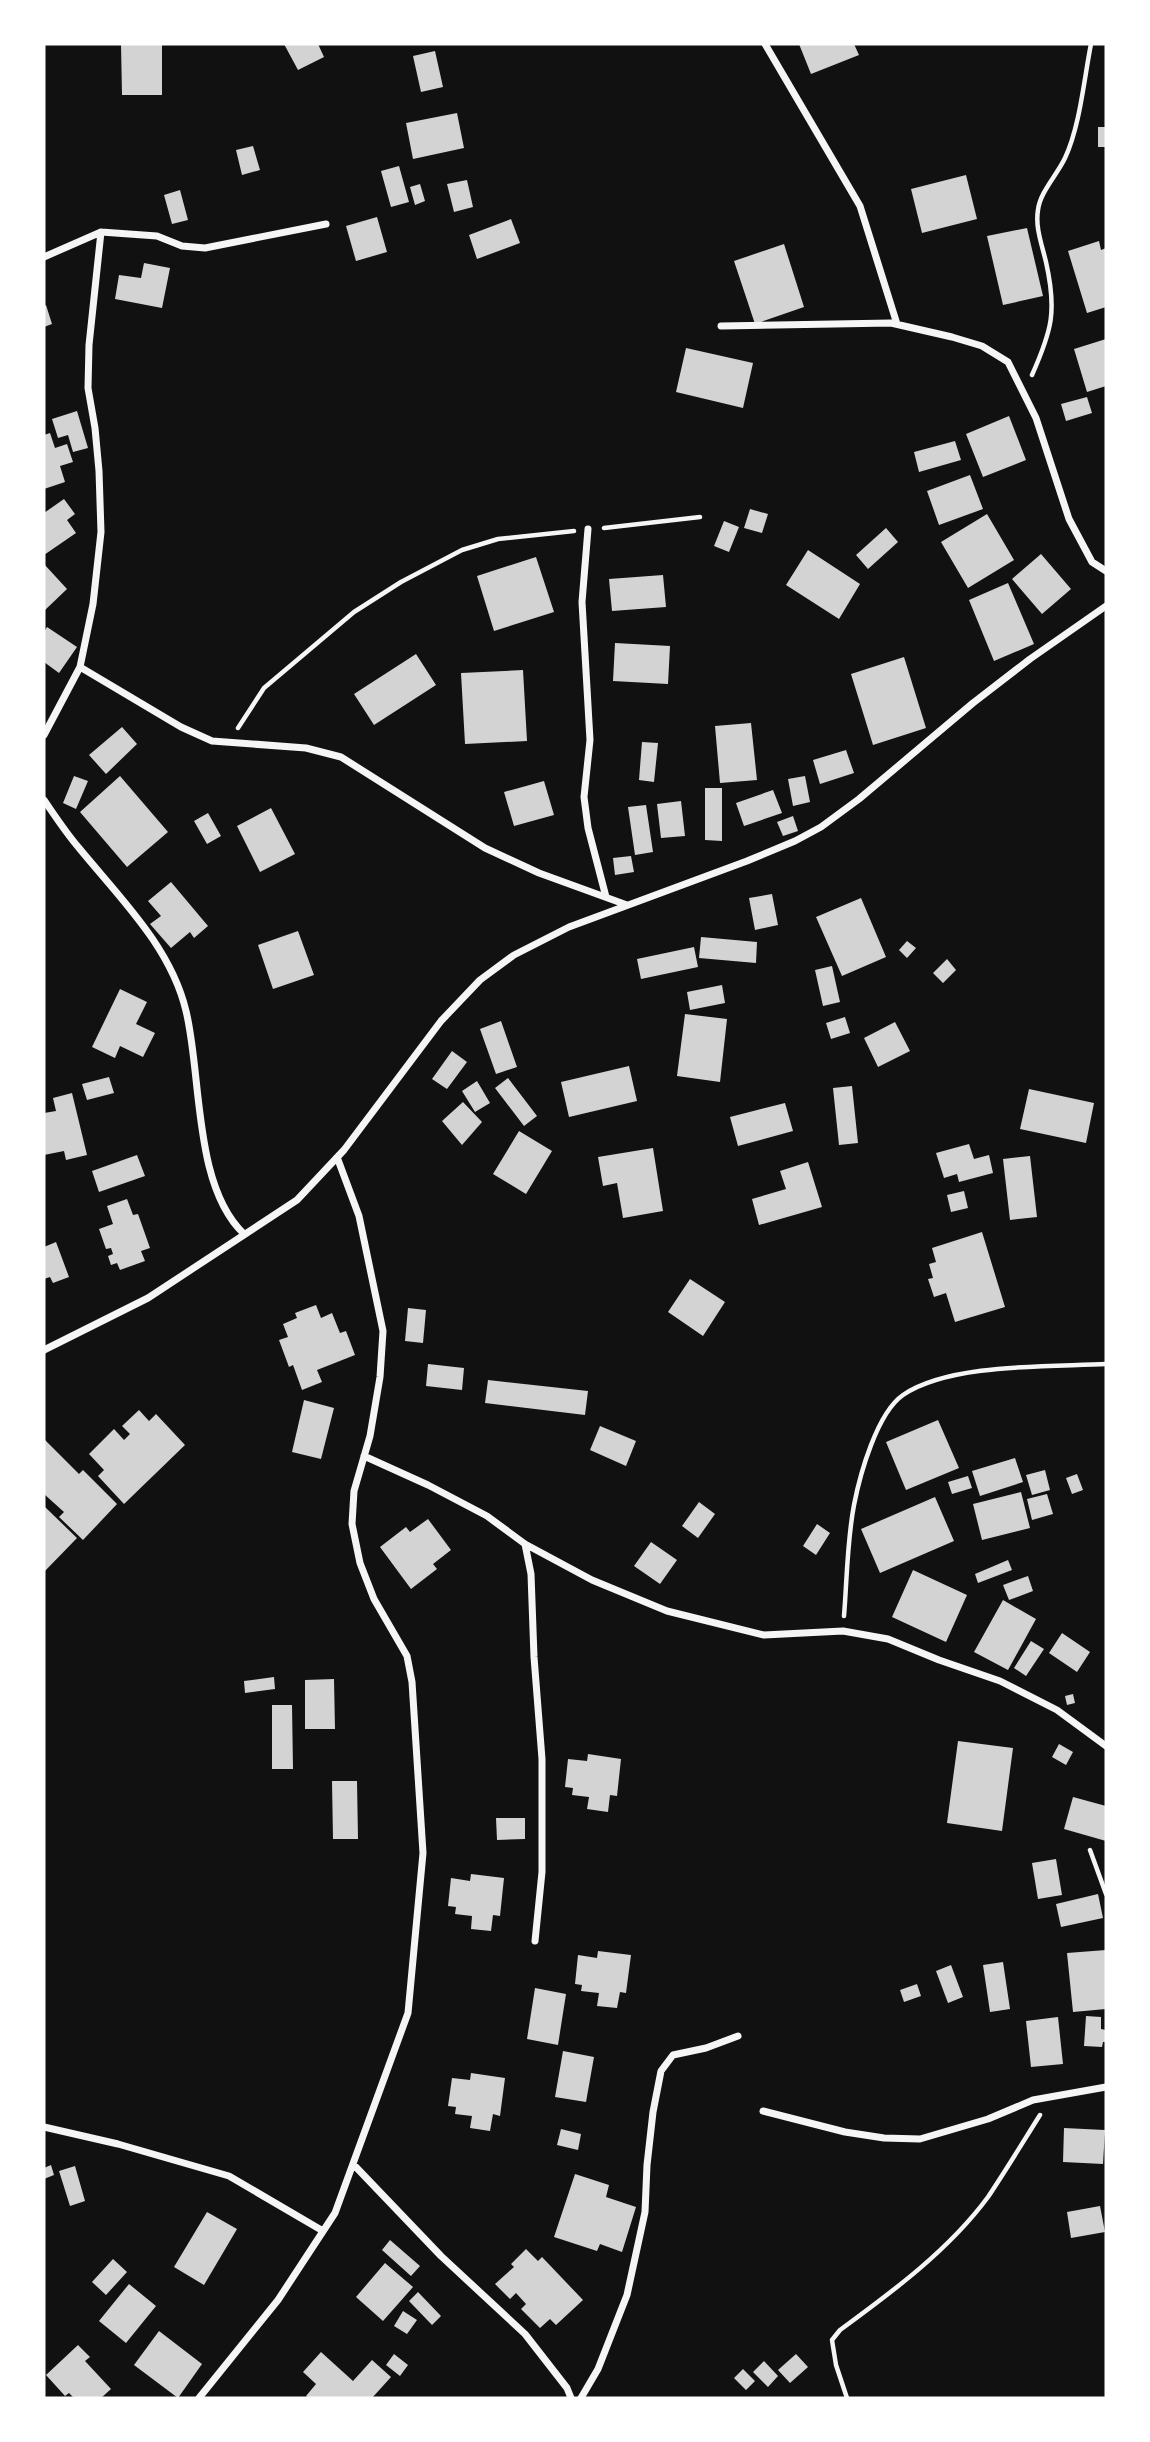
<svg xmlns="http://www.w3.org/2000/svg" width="1150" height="2442" font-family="'Roboto Condensed',sans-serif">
<rect width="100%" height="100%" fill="#111"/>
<path fill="#d3d3d3" d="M121,44H162V95H122Z
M284,44H318L324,57L298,70Z
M799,44H854L859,55L811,74Z
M435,51L443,87L421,92L413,56Z
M457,113L464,148L413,159L406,123Z
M1098,127H1106V147H1098Z
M253,146L260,170L242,175L236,150Z
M399,166L409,202L391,207L381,171Z
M966,175L977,219L922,233L911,189Z
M467,180L473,207L454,212L447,184Z
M420,184L425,201L415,205L410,187Z
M180,190L188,220L172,224L164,195Z
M377,217L387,252L356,261L346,226Z
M511,219L520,243L477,259L469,235Z
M1027,228L1043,296L1003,305L987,236Z
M1099,241L1101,250L1106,248V307L1087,313L1068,251Z
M784,244L804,307L755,324L734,261Z
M144,263L170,268L162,308L115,299L119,275L141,278Z
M46,305L52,324L44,327V306Z
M1106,339V386L1087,392L1074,349Z
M686,348L753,363L743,408L676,392Z
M1087,397L1092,413L1066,421L1061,404Z
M77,411L88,448L73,452L68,435L58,438L52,419Z
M1009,416L1026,460L983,477L966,434Z
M50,433L55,448L67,444L73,462L60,466L65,482L44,489V435Z
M955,441L961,460L919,472L914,452Z
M970,475L983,509L939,525L927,491Z
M64,499L75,514L67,520L76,533L44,555V513Z
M750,509L768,514L762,533L744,528Z
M987,514L1014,560L968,588L941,542Z
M724,521L739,527L729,552L714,546Z
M886,528L898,542L868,569L856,555Z
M808,550L860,584L839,619L786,585Z
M1041,554L1071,589L1042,614L1012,579Z
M536,557L554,612L494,631L477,576Z
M44,564L67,589L44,611Z
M663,575L666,607L612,611L609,579Z
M1008,583L1034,644L994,661L969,600Z
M47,627L77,647L59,673L44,662V632Z
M615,643L670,646L668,684L613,681Z
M416,654L436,685L374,725L354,694Z
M904,657L926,728L873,745L851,674Z
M523,670L527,741L465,744L461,673Z
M751,723L757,780L720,783L715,726Z
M122,727L137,744L106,774L89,755Z
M642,742L658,743L654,782L639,780Z
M846,750L854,773L820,784L813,760Z
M74,776L88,781L76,809L63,803Z
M120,776L168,832L127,867L80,812Z
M805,776L810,802L793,806L788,779Z
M544,781L554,815L514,826L504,792Z
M705,788H722V841L705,840Z
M773,790L782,813L744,826L736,803Z
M681,801L685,836L661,838L657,804Z
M646,805L653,852L635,855L628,807Z
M271,808L295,854L260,872L237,826Z
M208,813L221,836L207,844L194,821Z
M793,816L798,831L783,836L777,822Z
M631,856L634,872L615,875L613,858Z
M171,882L208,926L194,938L190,932L171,948L150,924L161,916L148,901Z
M772,894L778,925L755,930L749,898Z
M861,898L886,957L842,976L816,917Z
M298,931L314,975L273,989L258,945Z
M701,937L757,942L756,963L699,958Z
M907,941L916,948L907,958L899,950Z
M694,947L698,967L641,979L637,959Z
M947,959L956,970L943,983L933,973Z
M832,966L840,1002L823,1006L815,970Z
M722,985L725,1003L690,1010L687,992Z
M120,989L147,1002L136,1024L155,1033L143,1057L120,1046L115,1058L92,1047Z
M685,1014L727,1019L720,1082L677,1076Z
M845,1017L850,1033L831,1039L826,1023Z
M501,1021L517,1067L496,1074L480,1029Z
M895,1022L910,1051L878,1067L864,1038Z
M452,1051L467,1062L447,1089L432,1079Z
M629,1066L637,1101L569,1117L561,1082Z
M109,1077L114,1093L87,1100L82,1084Z
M508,1078L537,1116L524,1126L495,1088Z
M477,1081L490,1103L475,1112L462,1091Z
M852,1086L858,1143L839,1145L833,1088Z
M1029,1089L1094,1103L1086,1143L1020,1129Z
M72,1093L87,1155L66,1160L64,1151L44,1155V1113L56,1111L53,1098Z
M463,1102L482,1122L462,1145L442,1121Z
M785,1103L793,1131L738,1146L730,1117Z
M519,1131L552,1151L526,1194L493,1174Z
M969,1144L974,1159L989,1155L993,1173L959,1182L957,1174L944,1178L936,1153Z
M653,1148L663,1211L623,1218L617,1183L603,1186L598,1157Z
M137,1155L145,1176L99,1192L92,1171Z
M1030,1156L1037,1217L1010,1220L1003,1159Z
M808,1162L822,1207L759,1225L752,1199L786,1189L780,1171Z
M964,1191L968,1208L951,1212L947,1195Z
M127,1199L133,1215L138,1214L150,1248L141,1251L145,1261L120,1270L117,1263L111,1265L108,1256L113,1254L111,1248L106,1249L99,1229L113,1224L107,1206Z
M982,1232L1005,1307L955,1322L946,1293L934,1297L928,1279L933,1278L929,1264L936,1262L932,1248Z
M56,1242L69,1277L53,1283L50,1277L44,1279V1247Z
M690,1279L725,1302L703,1336L668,1312Z
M316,1305L321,1318L332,1313L340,1333L346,1331L355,1355L317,1370L322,1382L302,1390L293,1365L289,1367L279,1340L288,1337L283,1324L297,1318L295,1313Z
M408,1308L426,1310L423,1343L405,1341Z
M428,1364L464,1368L462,1390L426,1386Z
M488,1380L588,1391L585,1415L485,1403Z
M304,1400L334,1408L321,1459L292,1452Z
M139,1410L149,1421L156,1414L185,1445L124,1504L98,1476L104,1470L89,1454L114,1429L124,1440L130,1434L122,1426Z
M938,1420L959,1468L906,1490L886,1442Z
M600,1426L636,1441L626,1466L590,1450Z
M44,1439L79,1474L83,1470L117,1504L83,1540L59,1517L64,1512L44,1494Z
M1015,1458L1023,1482L980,1496L972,1471Z
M1045,1470L1050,1490L1032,1495L1026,1475Z
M1077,1474L1083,1490L1072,1494L1066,1478Z
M968,1476L972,1488L952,1494L948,1482Z
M1021,1492L1030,1528L982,1540L973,1504Z
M1047,1494L1053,1514L1032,1520L1027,1499Z
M935,1497L954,1541L880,1573L861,1529Z
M699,1502L715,1514L698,1538L682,1526Z
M44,1506L77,1538L44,1572Z
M428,1519L451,1550L433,1564L437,1569L411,1589L380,1547L406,1527L410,1532Z
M817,1524L830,1533L816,1555L803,1546Z
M651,1542L677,1560L660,1584L634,1566Z
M1008,1560L1012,1570L978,1583L975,1574Z
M913,1570L967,1595L946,1642L892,1617Z
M1028,1576L1033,1591L1009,1600L1003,1585Z
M1003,1600L1036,1619L1008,1670L974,1652Z
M1062,1633L1090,1652L1077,1672L1049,1653Z
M1031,1641L1044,1649L1026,1676L1014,1668Z
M274,1677L275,1689L245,1693L244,1681Z
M334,1679L335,1729H305V1680Z
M1073,1694L1075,1703L1067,1705L1065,1696Z
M272,1705H292L293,1769H272Z
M958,1741L1013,1748L1002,1831L947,1823Z
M1059,1744L1073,1752L1066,1765L1052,1757Z
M588,1754L621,1759L617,1796L610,1795L608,1812L587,1809L589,1797L572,1795L573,1788L565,1787L568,1759L587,1761Z
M332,1781H357L358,1839H333Z
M1073,1797L1106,1806V1841L1064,1829Z
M496,1818H525V1839L497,1840Z
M1056,1859L1062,1895L1038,1899L1032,1863Z
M471,1874L504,1878L500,1916L493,1915L491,1931L471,1929L472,1916L455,1914L456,1907L448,1906L451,1878L470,1881Z
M1098,1894L1103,1918L1061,1927L1056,1904Z
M1106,1950V2009L1073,2012L1067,1953Z
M598,1951L631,1955L626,1993L620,1992L617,2008L597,2006L599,1993L581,1991L582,1985L575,1984L578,1955L597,1958Z
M1003,1962L1010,2009L990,2012L983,1965Z
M951,1965L963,1997L948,2003L936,1971Z
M917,1984L921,1996L904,2002L900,1990Z
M535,1988L566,1994L558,2045L527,2039Z
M1086,2016L1101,2017V2029L1106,2030V2042H1103L1102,2047L1084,2046Z
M1058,2017L1063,2064L1031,2067L1026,2021Z
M563,2051L594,2057L586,2102L555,2097Z
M471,2073L505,2078L500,2116L493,2114L490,2131L470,2128L472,2116L455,2114L456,2107L448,2106L452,2078L470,2080Z
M1064,2128L1105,2130L1103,2164L1063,2162Z
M561,2129L581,2134L578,2150L557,2145Z
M51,2165L54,2175L44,2179V2168Z
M75,2166L85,2201L70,2206L59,2171Z
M575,2174L609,2185L606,2197L636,2207L622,2252L600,2244L597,2251L554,2237Z
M1100,2206L1105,2232L1071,2238L1067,2212Z
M207,2212L237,2229L204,2285L174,2267Z
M390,2240L420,2266L411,2276L382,2250Z
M526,2249L538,2261L542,2257L583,2300L556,2325L550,2319L540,2328L521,2309L526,2304L516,2293L510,2299L495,2284L514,2267L511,2264Z
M113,2259L127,2272L106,2295L92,2282Z
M385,2263L413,2287L383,2321L356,2297Z
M129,2284L156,2306L126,2343L99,2321Z
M418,2292L441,2316L432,2325L409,2301Z
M403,2311L417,2320L407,2334L394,2326Z
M159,2331L202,2364L178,2398L134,2365Z
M78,2345L90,2357L85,2361L111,2389L101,2398H74L69,2393L65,2396L46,2375Z
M321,2352L353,2381L372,2360L391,2377L372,2398H309L306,2396L316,2384L303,2372Z
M394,2354L408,2365L400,2376L386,2365Z
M796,2354L808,2367L790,2383L778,2370Z
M764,2361L778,2376L768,2387L753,2372Z
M743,2369L755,2381L746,2390L734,2378Z"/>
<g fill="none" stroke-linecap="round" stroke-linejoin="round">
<path stroke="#f5f5f5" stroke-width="4.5" d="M1032,375C1052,330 1057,311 1046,262C1042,245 1035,227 1038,210C1040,192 1057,175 1065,158C1080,126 1084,79 1091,44
M604,528L700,517
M238,728L264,688L354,612L401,582L462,550L498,539L574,531
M844,1616C847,1580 847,1541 854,1505C860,1474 877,1413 903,1395C950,1363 1050,1367 1106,1364
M1090,1850L1106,1894
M847,2398L836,2365L832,2340L840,2330C892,2292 949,2250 988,2197C1006,2170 1023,2142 1040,2115"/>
<path stroke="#f5f5f5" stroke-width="7" d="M765,44L860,206L897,324
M44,257L101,232L157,236L182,246L205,248L326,224
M721,326L891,323L952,337L982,346L1008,362L1036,418L1069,519L1092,562L1106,571
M588,529L582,602L590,740L584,797L588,828L606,897
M80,667L181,727L212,741L306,748L341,757L485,848L539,873L627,905
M44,735L80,667L93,604L101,532L99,471L95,428L88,388L89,345L101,232
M44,800C55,816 66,833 79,848C119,897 171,947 186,1011C202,1076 193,1186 244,1234
M44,1350L148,1298L297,1200L344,1150L441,1021L480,980L514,955L569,927L747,861L795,841L821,827L859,799L973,703L1030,659L1106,606
M364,1456L428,1485L487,1516L525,1544L592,1580L667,1611L764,1635L843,1631L888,1639L939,1660L1000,1681L1057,1710L1106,1746
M525,1544L531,1574L534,1657L542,1759V1872L535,1941
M763,2111L845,2132L884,2138L920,2139L988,2119L1033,2100L1106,2087
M44,2127L118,2144L229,2176L323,2231
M353,2164L441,2256L525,2334L567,2388L571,2398
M199,2398L278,2300L335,2213L408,2013L423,1853L412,1682L407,1656L374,1599L360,1563L352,1524L354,1491L370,1436L380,1377L383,1331L359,1216L337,1157
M581,2398L598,2369L627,2295L645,2212L647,2165L653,2112L661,2071L673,2055L706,2048L738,2036"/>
</g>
<rect width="1150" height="2442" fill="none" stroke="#ffffff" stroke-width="91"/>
</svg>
